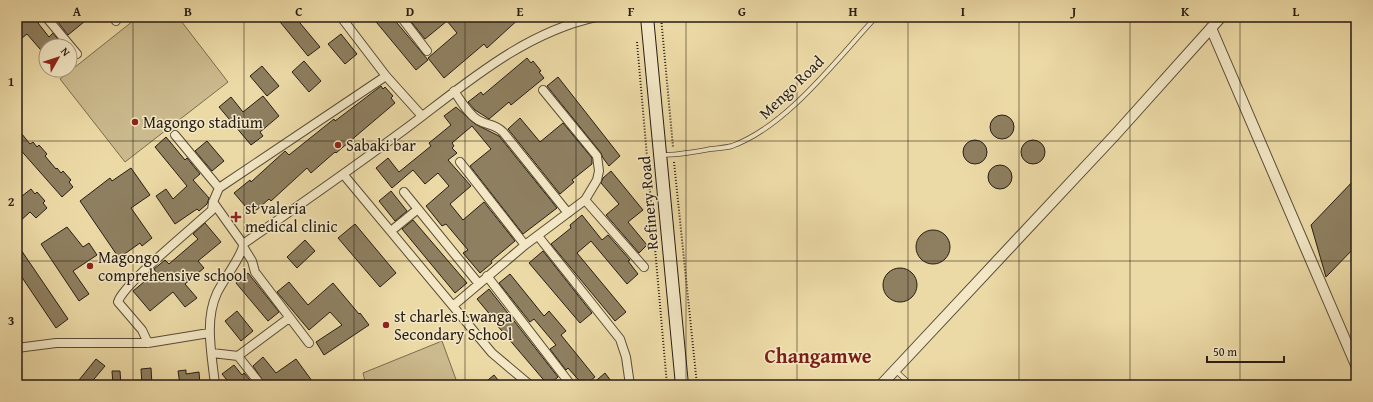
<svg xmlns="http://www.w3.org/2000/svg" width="1373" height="402" font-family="'Gentium Book Plus',serif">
<rect width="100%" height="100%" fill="#ecdaa6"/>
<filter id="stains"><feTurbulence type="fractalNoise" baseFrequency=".005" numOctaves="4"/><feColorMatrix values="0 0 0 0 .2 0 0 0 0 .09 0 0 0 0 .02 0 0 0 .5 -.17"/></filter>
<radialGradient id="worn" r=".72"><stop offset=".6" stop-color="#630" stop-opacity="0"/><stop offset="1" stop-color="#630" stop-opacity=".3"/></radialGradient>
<path fill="#cbba8d" stroke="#7a6c50" d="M138,17H178L228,82L125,162L60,79Z
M442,341L458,385H366L363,373Z"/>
<path fill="#8e7f60" stroke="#281d14" d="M17,17H41V20L38,23L49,37L53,33L60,42L57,46H46V56L27,34L17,42Z
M54,17H90L68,35Z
M276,17H295L320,47L308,56Z
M372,17H392L428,60L416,70Z
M412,17H521L487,48L484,44L444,78L428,58L457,33L447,21L425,39L409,19Z
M341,34L357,54L345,64L328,44Z
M527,58L531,63L533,61L541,71L539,72L544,78L511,105L509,102L489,119L475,110L468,102L481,92L483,95Z
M304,61L321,81L309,92L292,72Z
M262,66L279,86L267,96L250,76Z
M558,77L620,156L609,166L603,158L601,153L547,86Z
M381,86L383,89L385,87L393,96L391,98L395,103L336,153L335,152L311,173L307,168L271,201L269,199L252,214L234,193L250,180L251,182L285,151L289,155L334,119L335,121Z
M263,96L279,116L260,132L263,136L251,145L219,107L231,97L243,112Z
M456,107L475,124L499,136L557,208L523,234L470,166L491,149L472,126L452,143L454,146L452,148L457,153L448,160L471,186L450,204L463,220L484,202L515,241L491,261L492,263L480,273L463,253L468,250L446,224L442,226L426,206L449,186L438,173L425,184L413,170L392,188L376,168L388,158L399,172L431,146L429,143L451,125L444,116Z
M990 127a12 12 0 1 1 24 0a12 12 0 1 1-24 0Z
M520,118L540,142L563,123L592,158V164L572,180L574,182L560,194L508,129Z
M17,128L30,144L33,142L37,147L39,145L47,154L45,156L56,169L57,168L61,173L63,171L71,180L69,182L73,187L62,197L17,146Z
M166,137L185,160L187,158L200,174L193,180L209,198L207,204L199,211L197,209L175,224L156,196L166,189L173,199L187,186L155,147Z
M963 152a12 12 0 1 1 24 0a12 12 0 1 1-24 0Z
M1021 152a12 12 0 1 1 24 0a12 12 0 1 1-24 0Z
M207,141L224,161L212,171L195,151Z
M988 177a12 12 0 1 1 24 0a12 12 0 1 1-24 0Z
M131,168L150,195L131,208L152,238L142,246L140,243L119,258L80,201L110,178L112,181Z
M611,171L643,210L628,222L647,245L639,253L606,215L619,204L601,183L603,178Z
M1356,178V246L1326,277L1311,225Z
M17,189L22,196L31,189L35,194L37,192L45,201L43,203L47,208L36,218L30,212L17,224Z
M391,191L407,211L395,221L379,201Z
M582,215L602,240L608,235L630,260L628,261L638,274L627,284L591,241L577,253L626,312L615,321L551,244L571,228L570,225Z
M413,220L467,283L455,293L402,229Z
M205,223L221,242L198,261L204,268L185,284L197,298L185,307L173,292L150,311L133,291L156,272L154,269L165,260L169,264L198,239L193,234Z
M355,224L396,273L380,287L338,238Z
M67,227L83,247L89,243L97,255L73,271L89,294L79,301L41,244Z
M916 247a17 17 0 1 1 34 0a17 17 0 1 1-34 0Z
M305,240L315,251L297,268L287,257Z
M17,244L68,319L56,328L17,270Z
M543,251L592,313L580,323L529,263Z
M883 285a17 17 0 1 1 34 0a17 17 0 1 1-34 0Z
M248,273L279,312L268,321L236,283Z
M510,274L544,316L549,311L566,331L561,335L595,377L585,385H583L568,368L566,370L550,349L556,345L534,319L530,322L499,283Z
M289,282L308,305L333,283L359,314L360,313L369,325L324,355L316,342L342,325L330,312L309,330L277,292Z
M489,289L558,377L548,385L496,324L497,323L477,299Z
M237,311L253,331L241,341L225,321Z
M263,357L276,373L296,359L315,385H266L253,366Z
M96,359L105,366L89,385H75Z
M234,365L242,375L244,373L254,385H231L222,374Z
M151,368L152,385H142L141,369Z
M186,370V374L199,372L200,385H180L178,371Z
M112,371H120L121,385H113Z
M605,373L614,385H591Z
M494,375L502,385H482Z"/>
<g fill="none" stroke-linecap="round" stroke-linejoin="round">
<defs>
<path id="service" d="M662,155C679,155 694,152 711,149C717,148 725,148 732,146C787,126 836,60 876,17
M895,370L911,385"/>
<path id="minor" d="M46,17L77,54
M113,17L116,21
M341,17L386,76L422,116
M401,17L427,51
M454,91C461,101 468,114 478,120C488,126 494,123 503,132L568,213
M175,135L219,188L213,202L243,244
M460,162L525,245
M343,174L492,353L530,385
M219,188L386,76
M404,192L479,284
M585,200L644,267
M391,231L418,209
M538,236L620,339L626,357L630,385
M244,248L252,261L255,272L309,343
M487,276L571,385
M454,305L525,245L585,200L597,180L599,171L597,156L543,90
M148,343L142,330L118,302C123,284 194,227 212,210L213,202
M17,348L56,343H148L209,333
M212,353L238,356L261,385
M238,356L289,318
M215,385C212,355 204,321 217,293C222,282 244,253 243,244C297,207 351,169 404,130C463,86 522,33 596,17"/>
<path id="tertiary" d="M1211,28L1356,365
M881,385L1115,135L1221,17"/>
<path id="secondary" d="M647,17L682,385"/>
</defs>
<use href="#service" stroke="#594c38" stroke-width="5.5"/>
<use href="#minor" stroke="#594c38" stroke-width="10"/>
<use href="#tertiary" stroke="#594c38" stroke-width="12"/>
<use href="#secondary" stroke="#281d14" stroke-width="14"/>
<path stroke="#281d14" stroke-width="2" stroke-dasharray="1 2" stroke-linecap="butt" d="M661,17L673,147
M637,42L667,385
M674,162L697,385"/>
<use href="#service" stroke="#f3e7c5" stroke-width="4"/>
<use href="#minor" stroke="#f3e7c5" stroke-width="8"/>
<use href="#tertiary" stroke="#f3e7c5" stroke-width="10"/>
<use href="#secondary" stroke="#f3e7c5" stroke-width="12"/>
</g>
<path fill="none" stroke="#281d14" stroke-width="1" stroke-opacity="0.55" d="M133,17V385M244,17V385M354,17V385M465,17V385M576,17V385M686,17V385M797,17V385M908,17V385M1019,17V385M1130,17V385M1240,17V385M17,141H1356M17,261H1356"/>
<g fill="#8f2418" stroke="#f3e7c5" stroke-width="1.5">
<circle cx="135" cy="122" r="4"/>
<circle cx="338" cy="145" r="4"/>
<path d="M234 211h4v4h4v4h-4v4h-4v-4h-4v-4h4z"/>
<circle cx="90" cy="266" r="4"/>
<circle cx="386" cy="325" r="4"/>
</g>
<g text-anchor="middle" stroke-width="3" stroke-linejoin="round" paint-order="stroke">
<g font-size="16" fill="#281d14" stroke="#f3e7c5">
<text transform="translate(791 87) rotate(-44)" y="6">Mengo Road</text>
<text transform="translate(648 203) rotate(-95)" y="6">Refinery Road</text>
</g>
<g font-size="16" fill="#281d14" stroke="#f3e7c5" text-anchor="start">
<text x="143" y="128">Magongo stadium</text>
<text x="346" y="151">Sabaki bar</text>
<text x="245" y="214">st valeria<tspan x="245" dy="18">medical clinic</tspan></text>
<text x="98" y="263">Magongo<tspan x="98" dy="18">comprehensive school</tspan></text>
<text x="394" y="322">st charles Lwanga<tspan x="394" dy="18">Secondary School</tspan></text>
</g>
<g font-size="20" font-weight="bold" fill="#7a1f14" stroke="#f3e7c5">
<text x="818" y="363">Changamwe</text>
</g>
</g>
<rect width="1373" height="402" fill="none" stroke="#ecdaa6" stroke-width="44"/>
<g transform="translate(58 58) rotate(51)"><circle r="19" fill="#f3e7c5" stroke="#a2967e"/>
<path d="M0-3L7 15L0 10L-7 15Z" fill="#8f2418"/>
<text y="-6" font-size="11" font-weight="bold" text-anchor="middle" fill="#281d14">N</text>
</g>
<path d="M1207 356v6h77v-6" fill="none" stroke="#281d14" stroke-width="2"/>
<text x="1213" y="356" font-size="12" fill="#281d14" stroke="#f3e7c5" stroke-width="3" paint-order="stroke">50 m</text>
<rect x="22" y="22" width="1329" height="358" fill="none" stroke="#281d14" stroke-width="1.5"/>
<g font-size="13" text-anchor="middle" font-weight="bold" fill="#281d14">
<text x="77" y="16">A</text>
<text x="188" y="16">B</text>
<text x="299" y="16">C</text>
<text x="410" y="16">D</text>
<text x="520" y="16">E</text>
<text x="631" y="16">F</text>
<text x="742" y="16">G</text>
<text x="853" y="16">H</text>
<text x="963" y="16">I</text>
<text x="1074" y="16">J</text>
<text x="1185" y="16">K</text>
<text x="1296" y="16">L</text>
<text x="11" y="86">1</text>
<text x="11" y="206">2</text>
<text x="11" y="325">3</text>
</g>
<rect width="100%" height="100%" filter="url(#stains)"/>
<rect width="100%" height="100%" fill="url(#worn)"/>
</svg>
